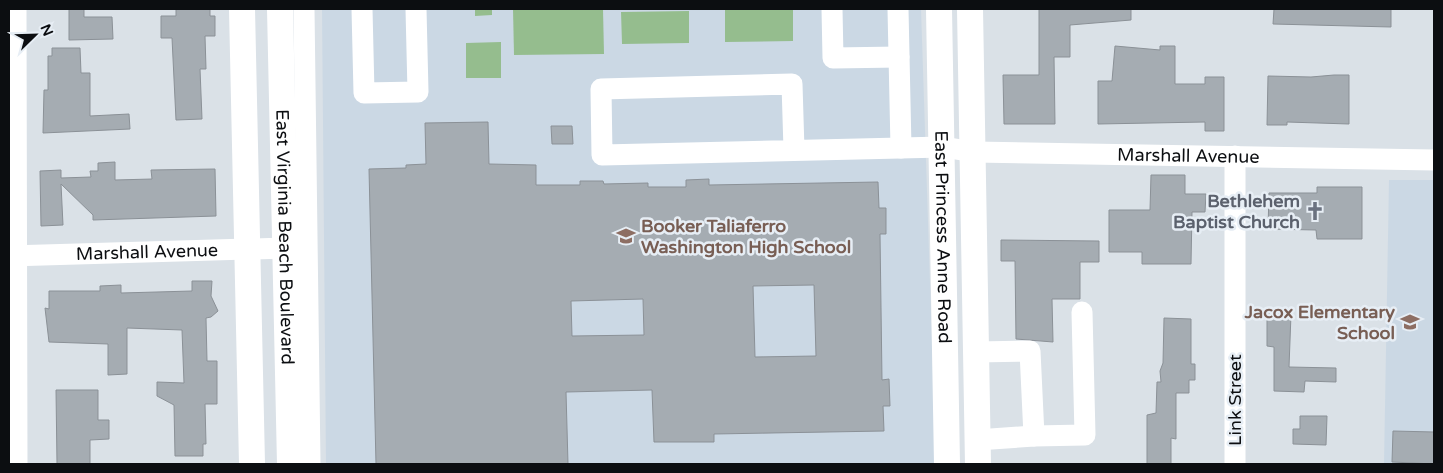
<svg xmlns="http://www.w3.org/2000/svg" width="1443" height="473" font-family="'Varela Round',sans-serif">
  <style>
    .built { fill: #cbd8e4 }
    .green { fill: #95bd8e }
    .building { fill: #a5acb2; stroke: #8b9197; fill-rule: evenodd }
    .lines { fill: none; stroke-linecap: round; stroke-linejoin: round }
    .minor { stroke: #fff; stroke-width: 21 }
    .major { stroke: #fff; stroke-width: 26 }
    .labels { text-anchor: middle; stroke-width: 5; stroke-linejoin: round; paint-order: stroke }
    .street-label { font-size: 18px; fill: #0c0e11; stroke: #e7eef5 }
    .worship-label { font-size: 18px; font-weight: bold; fill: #5b616d; stroke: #e7eef5; text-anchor: end }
    .education-label { font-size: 18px; font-weight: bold; fill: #785e54; stroke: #e7eef5; text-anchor: start }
  </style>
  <rect width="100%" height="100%" fill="#dae1e7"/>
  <g class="built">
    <polygon points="322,9 921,9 936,464 326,464"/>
    <polygon points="1389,180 1434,180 1434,464 1384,464"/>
  </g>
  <g class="green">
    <polygon points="475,9 492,9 492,15 475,16"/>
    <polygon points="513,9 603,9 604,54 514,55"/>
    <polygon points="793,9 793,41 725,42 725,10"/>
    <polygon points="689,11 689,43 622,44 621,12"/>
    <polygon points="501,42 501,78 466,78 466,43"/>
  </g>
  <g class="building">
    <polygon points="69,9 84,9 84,17 112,17 113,39 69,40"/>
    <polygon points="176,9 210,9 210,16 215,16 215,36 205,36 206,69 200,69 202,119 176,120 172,38 161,38 161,16 176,16"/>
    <polygon points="1039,9 1131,9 1131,20 1070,25 1070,57 1054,57 1055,124 1004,124 1003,75 1039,75"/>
    <polygon points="1274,9 1391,9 1391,27 1273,24"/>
    <polygon points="1115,46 1160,50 1160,46 1175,46 1175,84 1205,84 1205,77 1224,77 1224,131 1205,131 1205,122 1098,124 1098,81 1112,81"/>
    <polygon points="52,48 80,48 81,73 90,73 90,116 129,114 130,129 43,133 44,90 48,90 48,56 52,56"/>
    <polygon points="1334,75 1349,75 1349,124 1287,122 1287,125 1267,125 1268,76 1311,77"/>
    <path d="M488,122L489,164L536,165V185H580V181H603L604,184L648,183V187H686V180L709,179V185L878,182L879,208H886V234H880L882,380L889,379L890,406H883L884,431L714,434V442H654L652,390L566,392L568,464H376L369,169L406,168V165L426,164L425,123ZM814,285L816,356L755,357L753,286ZM643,299L644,335L572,336L571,301Z"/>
    <polygon points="551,126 572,126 573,144 552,144"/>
    <polygon points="115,162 115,180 152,179 151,170 215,169 216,216 93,220 93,215 61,184 63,225 41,226 40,171 61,170 61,178 91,177 90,171 98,171 98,163"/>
    <polygon points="1151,175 1185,175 1185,194 1206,194 1205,212 1192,212 1191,264 1142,264 1142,252 1109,252 1109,210 1150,210"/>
    <polygon points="1317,187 1362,187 1362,239 1317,239 1316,230 1268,229 1269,193 1317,193"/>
    <polygon points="1001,240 1099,241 1099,262 1080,262 1080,299 1052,299 1053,342 1016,339 1015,261 1001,261"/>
    <polygon points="192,281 212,281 211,296 218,311 211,317 206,318 207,361 217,361 217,404 205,404 206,444 203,444 203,456 175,456 174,405 157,396 157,382 184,383 182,330 127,328 127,374 108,375 108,344 49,342 45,308 49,309 49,291 100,291 100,286 121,285 121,293 192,291"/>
    <polygon points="1267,313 1291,314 1289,367 1336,368 1336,382 1305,381 1304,392 1274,391 1274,347 1267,346"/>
    <polygon points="1164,318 1191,319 1191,364 1195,364 1195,380 1189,380 1189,393 1176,393 1176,439 1171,438 1171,464 1147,464 1147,415 1156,413 1157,382 1161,382 1160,371 1163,363"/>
    <polygon points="56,390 98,390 98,420 109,420 109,439 90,440 90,464 57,464"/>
    <polygon points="1300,416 1327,416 1326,445 1293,444 1293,429 1300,429"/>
    <polygon points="1393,431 1434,432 1434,464 1392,462"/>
  </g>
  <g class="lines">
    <g class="minor">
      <polyline points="16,9 17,464"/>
      <polyline points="304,9 310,464"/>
      <polyline points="362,9 364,93 418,92 416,9"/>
      <polyline points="832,9 833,58 899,57"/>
      <polyline points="898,9 901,148"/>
      <path id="s1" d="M794,150L792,84L601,89L602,155L943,147L974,152L1434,160"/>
      <polyline points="1235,156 1235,464"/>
      <path id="s2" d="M9,256L285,248"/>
      <polyline points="976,352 1030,351 1034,436 977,440"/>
      <polyline points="1034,436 1085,435 1082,312"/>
    </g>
    <g class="major">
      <polyline points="242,9 252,464"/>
      <path id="s3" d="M280,9L290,464"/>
      <path id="s4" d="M939,9L947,464"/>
      <polyline points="970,9 978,464"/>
    </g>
  </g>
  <defs>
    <g id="church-bare" transform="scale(1.5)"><path d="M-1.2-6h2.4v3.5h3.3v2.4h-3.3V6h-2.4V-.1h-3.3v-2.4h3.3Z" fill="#6b7280" stroke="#e7eef5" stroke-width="2.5" paint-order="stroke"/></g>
    <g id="school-bare" transform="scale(1.5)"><path d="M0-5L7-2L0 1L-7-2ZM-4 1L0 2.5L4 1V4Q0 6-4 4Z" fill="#8d6e63" stroke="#e7eef5" stroke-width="2.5" paint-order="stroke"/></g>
  </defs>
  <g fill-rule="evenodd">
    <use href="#church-bare" x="1315" y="211"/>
    <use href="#school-bare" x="626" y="236"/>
    <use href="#school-bare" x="1410" y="322"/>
  </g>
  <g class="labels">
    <g class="street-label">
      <text dy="6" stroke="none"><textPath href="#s1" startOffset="910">Marshall Avenue</textPath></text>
      <text dy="6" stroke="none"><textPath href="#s4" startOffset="228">East Princess Anne Road</textPath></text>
      <text dy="6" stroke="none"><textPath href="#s3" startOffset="228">East Virginia Beach Boulevard</textPath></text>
      <text dy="6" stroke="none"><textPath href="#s2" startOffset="138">Marshall Avenue</textPath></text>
      <text transform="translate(1235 400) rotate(-90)" y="6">Link Street</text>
    </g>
    <g class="worship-label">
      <text x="1300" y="207">Bethlehem<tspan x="1300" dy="21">Baptist Church</tspan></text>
    </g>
    <g class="education-label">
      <text x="641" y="232">Booker Taliaferro<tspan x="641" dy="21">Washington High School</tspan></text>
      <text x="1395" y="318" text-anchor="end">Jacox Elementary<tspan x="1395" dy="21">School</tspan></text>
    </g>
  </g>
  <rect width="1443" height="473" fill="none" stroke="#0c0e11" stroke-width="20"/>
  <g transform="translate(35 35) rotate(67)" stroke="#e7eef5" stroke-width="4" paint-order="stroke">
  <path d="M0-4L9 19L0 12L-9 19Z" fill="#0c0e11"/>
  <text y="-8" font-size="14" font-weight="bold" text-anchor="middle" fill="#0c0e11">N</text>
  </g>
</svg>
